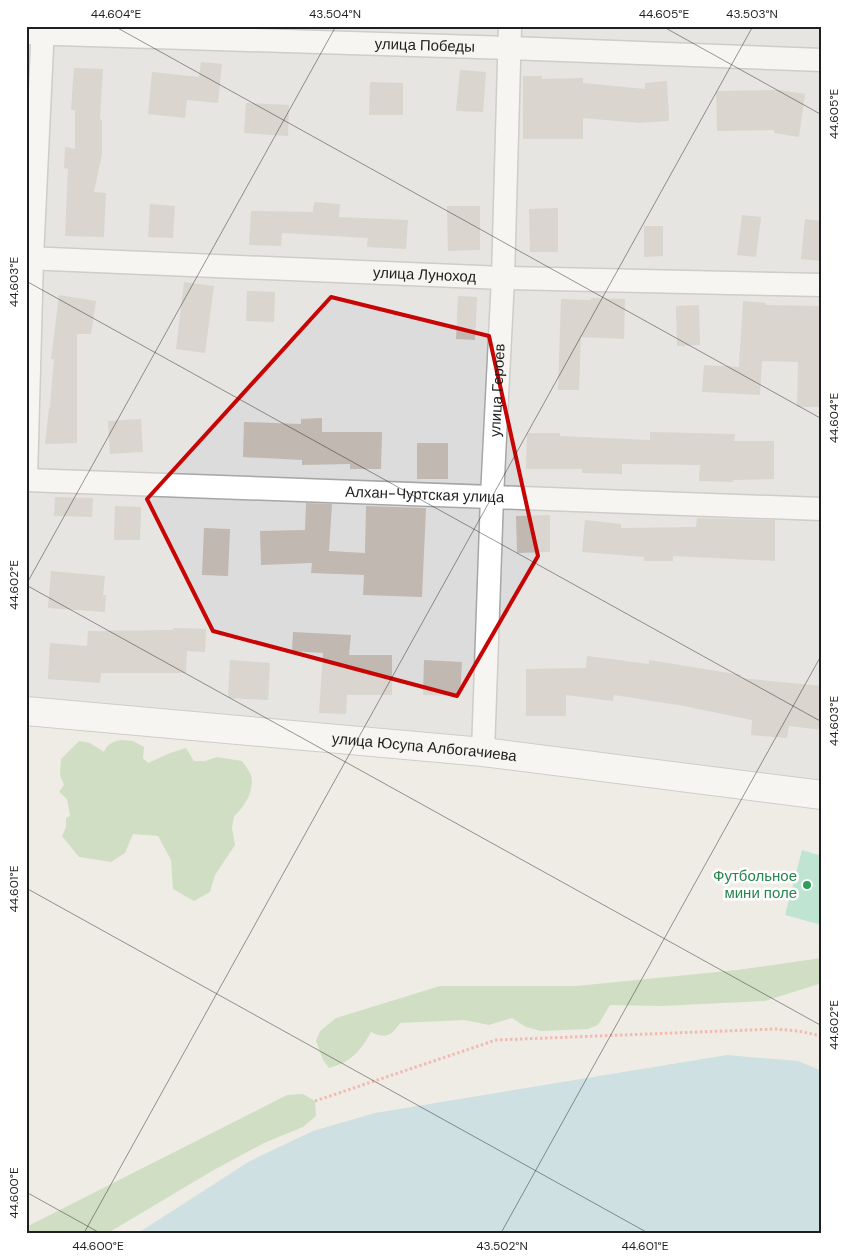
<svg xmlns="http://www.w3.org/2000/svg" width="848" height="1259" font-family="'DM Sans',sans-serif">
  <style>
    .residential { fill: #dddcdc }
    .forest { fill: #aace9b }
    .pitch { fill: #85dcba }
    .water { fill: #a6d0dc }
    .building { fill: #c0b8b1 }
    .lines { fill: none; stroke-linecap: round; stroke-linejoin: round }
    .minor-casing { stroke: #a6a6a6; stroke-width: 25 }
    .tertiary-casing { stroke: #a6a6a6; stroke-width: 30 }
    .path { stroke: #f67d6f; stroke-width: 3; stroke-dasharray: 2.5 2.5; stroke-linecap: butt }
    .minor { stroke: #fff; stroke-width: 22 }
    .tertiary { stroke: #fff; stroke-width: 28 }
    .marked { fill: none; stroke: #c80505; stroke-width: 4; stroke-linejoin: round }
    .ticks { fill: none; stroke: #1f1f1f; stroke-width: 1; stroke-opacity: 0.45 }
    .leisure-dot { fill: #2e9e5b; stroke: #fff; stroke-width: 2 }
    .labels { text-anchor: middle; stroke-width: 5; stroke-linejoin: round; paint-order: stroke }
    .street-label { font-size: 15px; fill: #1f1f1f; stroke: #fff }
    .leisure-label { font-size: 15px; fill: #27864d; stroke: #fff; text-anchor: end }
    .neatline { fill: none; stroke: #1f1f1f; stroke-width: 2 }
    .ticks-label { font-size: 12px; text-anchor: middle; fill: #1f1f1f }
  </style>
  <rect width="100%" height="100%" fill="#efece5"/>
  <polygon class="residential" points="26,26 822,26 822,782 48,700 26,727"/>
  <g class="forest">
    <path d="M121,740L133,741L144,747L143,758L148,763L170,753L186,748L194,761H205L217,757L242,761C245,765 249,771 251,775C255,789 245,807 234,816L232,828L235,845L215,875L210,892L194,901L173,889L171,860L158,836L133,834L125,853L111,862L79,857L62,836L66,827V818L70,816L67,799L59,792L64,785L60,775L61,759L79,741L90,743L104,752C107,744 112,742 121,740Z"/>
    <path d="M822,958V983L765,1001L662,1006L610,1005L598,1025L588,1029L541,1031L526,1027L512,1018L489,1025L464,1020L400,1023C392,1036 385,1039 371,1032C360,1052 351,1062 329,1068L323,1060L316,1041L320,1031L336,1018L440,986H576L737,970Z"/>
    <polygon points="303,1094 315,1101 316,1116 303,1127 264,1143 212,1171 108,1233 26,1233 26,1227 287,1095"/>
  </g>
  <polygon class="pitch" points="802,850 822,856 822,925 785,915"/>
  <polygon class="water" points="727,1055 798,1061 822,1071 822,1233 138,1233 250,1161 313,1131 375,1113"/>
  <g class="building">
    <polygon points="201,62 222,64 218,103 187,100 185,118 148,114 152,72 199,77"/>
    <polygon points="74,68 103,69 100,119 102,120 102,154 94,192 106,193 104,237 65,236 68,169 64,168 65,147 75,149 75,110 71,110"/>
    <polygon points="460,70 486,72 483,112 456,111"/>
    <polygon points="523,76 542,76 542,79 583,78 583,83 645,89 645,83 667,81 669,121 639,123 583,118 583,139 523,139"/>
    <polygon points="370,82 403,83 403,115 369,115"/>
    <polygon points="780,90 805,94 799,137 774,133 774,130 717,131 716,91"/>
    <polygon points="246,103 289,105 288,136 244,133"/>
    <polygon points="314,202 340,204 339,217 408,220 406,249 367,247 368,238 282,233 281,246 249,245 251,211 313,212"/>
    <polygon points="150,204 175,206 173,238 148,237"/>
    <polygon points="447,206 480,206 480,250 448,251"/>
    <polygon points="558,208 558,252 530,252 529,209"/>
    <polygon points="742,215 761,217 756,257 737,255"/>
    <polygon points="805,219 822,221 820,261 801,259"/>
    <polygon points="644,226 663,226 663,256 644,257"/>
    <polygon points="184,282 214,286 205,353 176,349"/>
    <polygon points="247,291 275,292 274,322 246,321"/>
    <polygon points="59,295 96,301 91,334 77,334 77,443 45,444 49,408 50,408 54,359 51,359"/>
    <polygon points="458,296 477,297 475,340 456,339"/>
    <polygon points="591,298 625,299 624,339 581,337 579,390 558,390 561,299 591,300"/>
    <polygon points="743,301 766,303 766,305 822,306 822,407 797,407 798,362 762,361 760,395 702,392 704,365 739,367"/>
    <polygon points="699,305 700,345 677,346 676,306"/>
    <polygon points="322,418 322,432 382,432 381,469 350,469 350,464 302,465 302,460 243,457 244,422 301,424 301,419"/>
    <polygon points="141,419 143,452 110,454 108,421"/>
    <polygon points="650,432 735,434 734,441 774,441 774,479 733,480 733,482 699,481 700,465 622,464 622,474 582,473 582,469 526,469 527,433 560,433 560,436 650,440"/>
    <rect x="417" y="443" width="31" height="36"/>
    <polygon points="55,497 93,498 92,517 54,516"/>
    <polygon points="306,503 332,504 329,551 365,553 366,506 426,508 422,597 363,595 364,575 311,573 312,563 261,565 260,531 305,530"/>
    <polygon points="115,506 141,507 140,540 114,540"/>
    <polygon points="550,515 550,552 517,553 516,516"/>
    <polygon points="697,518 775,520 775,561 673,556 673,561 644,561 644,557 582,552 585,520 621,524 621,528 696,527"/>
    <polygon points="204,528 230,529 228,576 202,575"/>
    <polygon points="51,571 105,576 103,595 106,595 105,612 48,608"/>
    <polygon points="173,628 206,629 205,652 187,651 186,673 101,673 100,683 48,679 50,643 87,646 88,631 173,630"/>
    <polygon points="293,632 351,635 349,655 392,655 392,695 347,695 346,714 319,713 323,653 292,651"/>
    <polygon points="587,656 649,664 649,660 741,675 740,678 822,686 822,730 789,726 787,738 751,735 752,720 684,706 614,695 613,701 566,695 566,716 526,716 526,669 586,668"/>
    <polygon points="230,660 270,663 268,700 228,698"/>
    <polygon points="424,660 462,662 460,696 423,695"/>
  </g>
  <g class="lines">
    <g class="minor-casing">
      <g id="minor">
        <path id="s1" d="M26,33L510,48L822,60"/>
        <path id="s2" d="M26,258L503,278L822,285"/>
        <polyline points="26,478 32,258 43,26"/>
        <path id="s3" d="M26,480L822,509"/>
        <path id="s4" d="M483,752L492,497L503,278L510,26"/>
      </g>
    </g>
    <g class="tertiary-casing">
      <g id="tertiary">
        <path id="s5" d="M26,711L483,752L822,795"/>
      </g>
    </g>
    <polyline class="path" points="315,1101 496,1040 775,1029 798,1031 822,1036"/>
    <use href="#minor" class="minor"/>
    <use href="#tertiary" class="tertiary"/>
  </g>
  <path d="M0 0H848V1259H0ZM331,297L489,336L538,556L457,696L213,631L147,499Z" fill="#efece5" fill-opacity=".55" fill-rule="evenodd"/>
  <path class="marked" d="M331,297L489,336L538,556L457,696L213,631L147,499Z"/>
  <path class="ticks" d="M114,26L822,419M662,26L822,115M26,281L822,722M26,585L822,1026M26,585L336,26M26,888L648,1233M26,1192L100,1233M84,1233L753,26M501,1233L822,654"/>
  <circle class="leisure-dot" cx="807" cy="885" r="5"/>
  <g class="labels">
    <g class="street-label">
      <text dy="5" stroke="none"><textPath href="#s1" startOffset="399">улица Победы</textPath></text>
      <text dy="5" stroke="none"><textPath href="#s2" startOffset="399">улица Луноход</textPath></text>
      <text dy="5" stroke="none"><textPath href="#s4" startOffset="362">улица Героев</textPath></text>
      <text dy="5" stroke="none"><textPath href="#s3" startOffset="399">Алхан-Чуртская улица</textPath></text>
      <text dy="5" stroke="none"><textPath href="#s5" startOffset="400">улица Юсупа Албогачиева</textPath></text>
    </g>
    <g class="leisure-label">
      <text x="797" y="881">Футбольное<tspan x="797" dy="17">мини поле</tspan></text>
    </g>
  </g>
  <rect width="848" height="1259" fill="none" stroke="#ffffff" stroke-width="55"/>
  <rect x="28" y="28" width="792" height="1204" class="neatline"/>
  <g class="ticks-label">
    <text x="116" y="18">44.604°E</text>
    <text x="335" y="18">43.504°N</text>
    <text x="664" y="18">44.605°E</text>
    <text x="752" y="18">43.503°N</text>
    <text transform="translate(834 114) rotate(-90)" y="4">44.605°E</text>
    <text transform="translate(14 282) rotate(-90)" y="4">44.603°E</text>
    <text transform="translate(834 418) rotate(-90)" y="4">44.604°E</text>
    <text transform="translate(14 585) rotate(-90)" y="4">44.602°E</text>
    <text transform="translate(834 721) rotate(-90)" y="4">44.603°E</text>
    <text transform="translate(14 889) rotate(-90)" y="4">44.601°E</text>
    <text transform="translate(834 1025) rotate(-90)" y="4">44.602°E</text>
    <text transform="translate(14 1193) rotate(-90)" y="4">44.600°E</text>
    <text x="98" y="1250">44.600°E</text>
    <text x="502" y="1250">43.502°N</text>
    <text x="645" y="1250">44.601°E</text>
  </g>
</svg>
